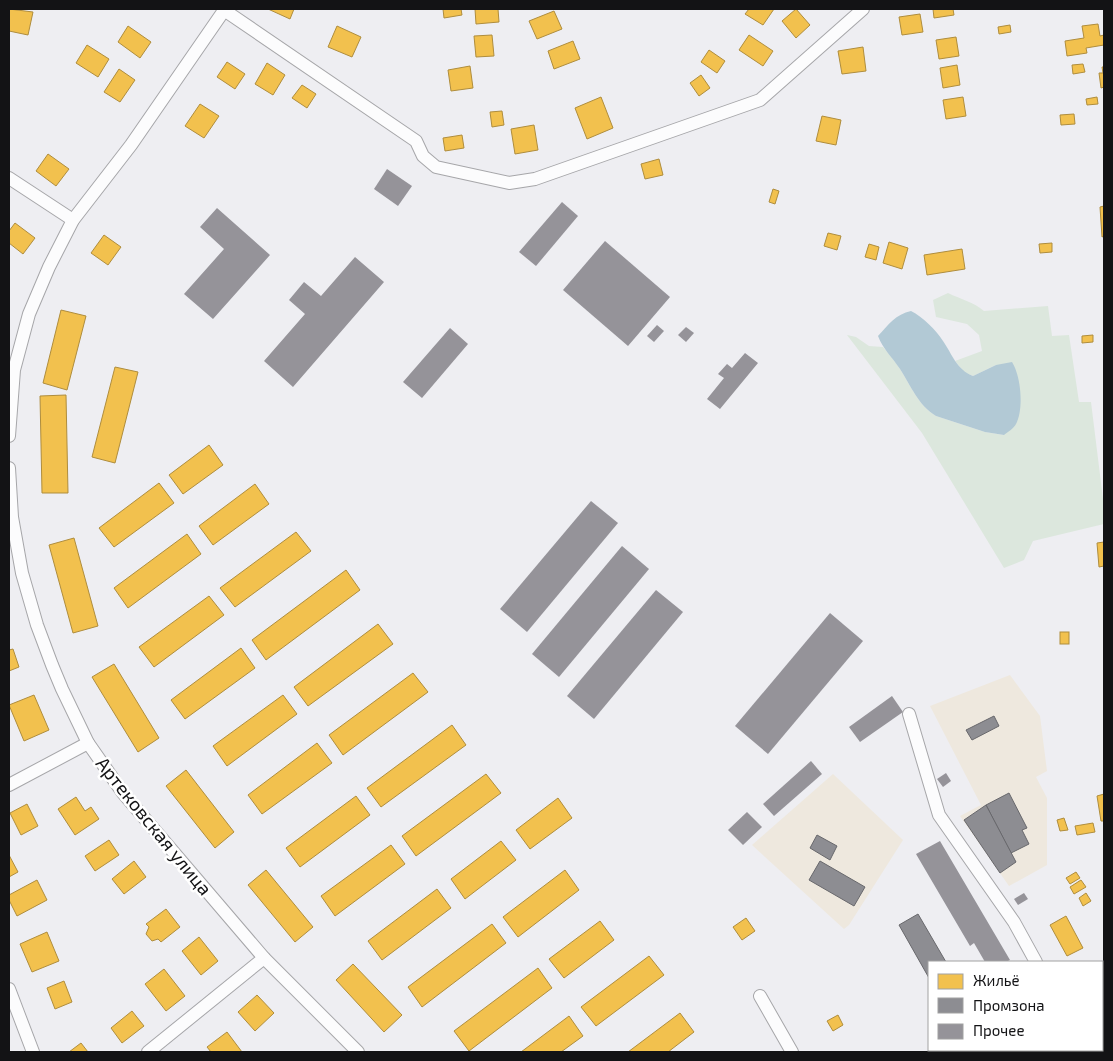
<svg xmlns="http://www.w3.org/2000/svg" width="1113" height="1061" font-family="'Exo 2',sans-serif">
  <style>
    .industrial { fill: #eee8de }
    .green { fill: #dce7dd }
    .water { fill: #b2c9d5 }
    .homes { fill: #f2c14e; stroke: #af8d3d }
    .industry { fill: #8d8d92; stroke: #68686c }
    .building { fill: #959399 }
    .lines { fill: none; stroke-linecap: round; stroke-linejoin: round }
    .minor-casing { stroke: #a6a6a9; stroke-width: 14 }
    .minor { stroke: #fcfcfd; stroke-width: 12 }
    .labels { text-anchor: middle; stroke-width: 5; stroke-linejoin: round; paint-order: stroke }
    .street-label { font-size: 19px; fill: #131315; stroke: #fff }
  </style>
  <rect width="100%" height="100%" fill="#eeeef2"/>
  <g class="industrial">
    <polygon points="1010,675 1040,716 1047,771 1036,777 1047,798 1047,865 1009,886 960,816 981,805 930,706"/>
    <polygon points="833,774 903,840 849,925 844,929 752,845"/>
  </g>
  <path class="green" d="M948,293C960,299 974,302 984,311L1048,306L1052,336L1069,335L1079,402H1091L1104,507V524L1033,541L1024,560L1004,568L922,433L847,335L856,337L869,346L883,347C889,354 895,361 900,369C911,386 918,405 936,416L985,432L1004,435L996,365L973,376L965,373L955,361L982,351L979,335L967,324L936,317L933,300Z"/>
  <path class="water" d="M911,311C923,317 936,330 943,341C952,354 957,370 973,376L996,365L1012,362C1021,376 1024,409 1016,424C1014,428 1008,432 1004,435L985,432L936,416C918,405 911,386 900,369C892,357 883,349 878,336C888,325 896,314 911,311Z"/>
  <g class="homes">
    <polygon points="9,9 33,12 28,35 9,31"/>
    <polygon points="268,9 294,9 290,19"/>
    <polygon points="443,9 461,9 462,15 444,18"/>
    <polygon points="475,9 498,9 499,22 476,24"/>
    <polygon points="749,9 774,9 763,25 745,14"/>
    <polygon points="796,9 810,25 796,38 782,21"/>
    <polygon points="933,9 953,9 954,15 934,18"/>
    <polygon points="554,11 562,29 537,39 529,21"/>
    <polygon points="920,14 923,32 902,35 899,17"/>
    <polygon points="1098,24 1100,36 1104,35 1104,45 1086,48 1087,53 1067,56 1065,41 1084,38 1082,26"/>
    <polygon points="1010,25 1011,32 999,34 998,27"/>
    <polygon points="128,26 151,42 140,58 118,42"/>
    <polygon points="337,26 361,37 352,57 328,47"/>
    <polygon points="492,35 494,56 476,57 474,36"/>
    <polygon points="749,35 773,51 763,66 739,50"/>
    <polygon points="956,37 959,56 939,59 936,40"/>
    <polygon points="573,41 580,59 554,69 548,51"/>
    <polygon points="87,45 109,59 98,77 76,63"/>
    <polygon points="863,47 866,71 842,74 838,51"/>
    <polygon points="709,50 725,61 717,73 701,62"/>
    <polygon points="227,62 245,74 235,89 217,77"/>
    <polygon points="267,63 285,75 273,95 255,84"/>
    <polygon points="1083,64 1085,72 1073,74 1072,65"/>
    <polygon points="957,65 960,85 943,88 940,68"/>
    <polygon points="470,66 473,88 451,91 448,70"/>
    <polygon points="1102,67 1104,67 1104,87 1101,88 1099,73 1103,73"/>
    <polygon points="119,69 135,80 120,102 104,92"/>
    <polygon points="701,75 710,88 699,96 690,83"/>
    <polygon points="302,85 316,94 307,108 292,98"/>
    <polygon points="601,97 613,128 587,139 575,108"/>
    <polygon points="963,97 966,116 946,119 943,100"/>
    <polygon points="1097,97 1098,104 1087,105 1086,99"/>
    <polygon points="200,104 219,116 204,138 185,126"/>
    <polygon points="502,111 504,125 492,127 490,112"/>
    <polygon points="1074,114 1075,124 1061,125 1060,115"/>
    <polygon points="822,116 841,120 836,145 816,141"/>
    <polygon points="534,125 538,150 515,154 511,129"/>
    <polygon points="462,135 464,148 445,151 443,138"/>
    <polygon points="48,154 69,169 56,186 36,171"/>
    <polygon points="659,159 663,175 645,179 641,164"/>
    <polygon points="773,189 779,191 775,204 769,202"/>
    <polygon points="1104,206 1104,236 1102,237 1100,207"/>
    <polygon points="15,223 35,238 23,254 9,243 9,231"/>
    <polygon points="828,233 841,236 837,250 824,246"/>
    <polygon points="104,235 121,247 108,265 91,253"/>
    <polygon points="889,242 908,248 902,269 883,263"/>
    <polygon points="1052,243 1052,252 1040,253 1039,244"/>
    <polygon points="869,244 879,247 876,260 865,257"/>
    <polygon points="962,249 965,269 927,275 924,255"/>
    <polygon points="61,310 86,316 67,390 43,383"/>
    <polygon points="1093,335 1093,342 1082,343 1082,336"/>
    <polygon points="115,367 138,372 115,463 92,457"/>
    <polygon points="66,395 68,493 42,493 40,396"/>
    <polygon points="209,445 223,465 183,494 169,475"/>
    <polygon points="159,483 174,503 114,547 99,528"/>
    <polygon points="255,484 269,504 213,545 199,526"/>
    <polygon points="296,532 311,551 235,607 220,588"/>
    <polygon points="187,534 201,554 128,608 114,588"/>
    <polygon points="74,538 98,626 73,633 49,545"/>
    <polygon points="1104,542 1104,566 1099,567 1097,543"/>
    <polygon points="346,570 360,590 266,660 252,640"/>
    <polygon points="209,596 224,615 154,667 139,647"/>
    <polygon points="378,624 393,644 308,706 294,687"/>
    <rect x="1060" y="632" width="9" height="12"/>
    <polygon points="241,648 255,668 185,719 171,700"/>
    <polygon points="13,649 19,667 9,671 9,650"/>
    <polygon points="114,664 159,738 138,752 92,677"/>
    <polygon points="413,673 428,692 343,755 329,735"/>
    <polygon points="34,695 49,730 24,741 9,705"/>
    <polygon points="283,695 297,714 227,766 213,746"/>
    <polygon points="452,725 466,745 381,807 367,788"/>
    <polygon points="317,743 332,763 262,814 248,795"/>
    <polygon points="186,770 234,832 215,848 166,786"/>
    <polygon points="486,774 501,793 416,856 402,836"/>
    <polygon points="1104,794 1104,821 1101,821 1097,796"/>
    <polygon points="356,796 370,815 300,867 286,848"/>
    <polygon points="76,797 85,811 91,807 99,819 75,835 58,809"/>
    <polygon points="558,798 572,818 530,849 516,830"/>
    <polygon points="27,804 38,826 21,835 10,813"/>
    <polygon points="1064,818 1068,830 1060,831 1057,820"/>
    <polygon points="1093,823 1095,832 1077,835 1075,826"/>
    <polygon points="109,840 119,855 95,871 85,856"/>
    <polygon points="501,841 516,860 465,899 451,879"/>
    <polygon points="391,845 405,864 335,916 321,896"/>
    <polygon points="9,855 18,872 9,877"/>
    <polygon points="134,861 146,877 124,894 112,879"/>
    <polygon points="266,870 313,927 295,942 248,885"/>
    <polygon points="565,870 579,890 518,937 503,917"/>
    <polygon points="1076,872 1080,878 1070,884 1066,878"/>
    <polygon points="37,880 47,900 17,916 9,900 9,895"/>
    <polygon points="1081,880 1086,887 1074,894 1070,887"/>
    <polygon points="437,889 451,908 382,960 368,941"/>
    <polygon points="1086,893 1091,901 1083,906 1079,898"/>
    <polygon points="166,909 180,927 161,942 158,939 152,941 146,934 149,927 146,924"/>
    <polygon points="1066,916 1083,948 1067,956 1050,925"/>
    <polygon points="746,918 755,931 742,940 733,927"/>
    <polygon points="600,921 614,940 564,978 549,959"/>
    <polygon points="492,924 506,943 422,1007 408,987"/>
    <polygon points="47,932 59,961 32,972 20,944"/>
    <polygon points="199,937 218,961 201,975 182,951"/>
    <polygon points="649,956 664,975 596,1026 581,1007"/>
    <polygon points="353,964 402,1015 384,1032 336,980"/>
    <polygon points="538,968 552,988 469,1051 454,1031"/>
    <polygon points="164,969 185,996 166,1011 145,984"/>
    <polygon points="64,981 72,1002 55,1009 47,988"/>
    <polygon points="257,995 274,1013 255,1031 238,1012"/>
    <polygon points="132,1011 144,1026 122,1043 111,1028"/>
    <polygon points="680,1013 694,1032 668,1052 628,1052"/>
    <polygon points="838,1015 843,1025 833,1031 827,1021"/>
    <polygon points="569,1016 583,1036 561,1052 521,1052"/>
    <polygon points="227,1032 242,1052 211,1052 207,1047"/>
    <polygon points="81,1043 88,1052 69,1052"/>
  </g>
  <g class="industry">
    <polygon points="994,716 999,726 972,740 966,730"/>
    <polygon points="1009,793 1027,828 1022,830 1029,844 1011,853 986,805"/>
    <polygon points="986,805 1016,862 1000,873 964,820"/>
    <polygon points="817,835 837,846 830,860 810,848"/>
    <polygon points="820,861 865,887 854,906 809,880"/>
    <polygon points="918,914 946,962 929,962 929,978 899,925"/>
  </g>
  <g class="building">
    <polygon points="387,169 412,186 398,206 374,189"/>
    <polygon points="562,202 578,216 536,266 519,252"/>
    <polygon points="217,208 270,255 213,319 184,294 224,249 200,227"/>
    <polygon points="605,241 670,297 628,346 563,290"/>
    <polygon points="355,257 384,282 293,387 264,361 305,314 289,300 304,282 321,296"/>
    <polygon points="657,325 664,331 654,342 647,336"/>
    <polygon points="686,327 694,333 686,342 678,335"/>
    <polygon points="450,328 468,344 422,398 403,382"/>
    <polygon points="745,353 758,363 720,409 707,399 724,378 718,374 727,364 732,368"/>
    <polygon points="591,501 618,523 527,632 500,609"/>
    <polygon points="622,546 649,569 559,677 532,654"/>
    <polygon points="656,590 683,612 594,719 567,696"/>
    <polygon points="830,613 863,641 768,754 735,726"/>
    <polygon points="892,696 903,712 860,742 849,727"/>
    <polygon points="811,761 822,774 774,816 763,804"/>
    <polygon points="946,773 951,781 943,787 937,779"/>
    <polygon points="747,812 762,827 743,845 728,830"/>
    <polygon points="940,841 1010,960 1006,962 985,962 974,943 970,946 916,854"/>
    <polygon points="1024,893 1028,899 1018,905 1014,899"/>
  </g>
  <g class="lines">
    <g class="minor-casing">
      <g id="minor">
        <polyline points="224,10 416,141 423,156 436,167 509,183 535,179 760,100 863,9"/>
        <polyline points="9,178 73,220"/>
        <polyline points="9,436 14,370 29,314 49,267 73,220 131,145 225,9"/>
        <polyline points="9,468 12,517 22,573 37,625 52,665 62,689 88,743 123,793 264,958 358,1052"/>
        <polyline points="909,714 939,815 1014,922 1036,962"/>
        <polyline points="9,785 88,743"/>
        <polyline points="9,989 33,1052"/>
        <polyline points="760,996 792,1052"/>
        <polyline points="1084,1050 1085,1052"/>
        <polyline points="148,1052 264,958"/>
      </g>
    </g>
    <use href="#minor" class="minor"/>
  </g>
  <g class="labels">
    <g class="street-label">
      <text transform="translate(154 826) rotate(51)" y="7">Артековская улица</text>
    </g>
  </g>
  <rect width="1113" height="1061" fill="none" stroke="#131315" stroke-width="20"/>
  <rect x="928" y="961" width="175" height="90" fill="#ffffff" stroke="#a1a1a1"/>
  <rect x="938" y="974" width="25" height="15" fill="#f2c14e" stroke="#a1a1a1"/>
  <text x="973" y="986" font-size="15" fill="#131315">Жильё</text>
  <rect x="938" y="998" width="25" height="15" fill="#8d8d92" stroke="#a1a1a1"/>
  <text x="973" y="1011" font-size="15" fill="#131315">Промзона</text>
  <rect x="938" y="1024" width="25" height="15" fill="#959399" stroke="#a1a1a1"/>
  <text x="973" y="1036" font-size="15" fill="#131315">Прочее</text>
</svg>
